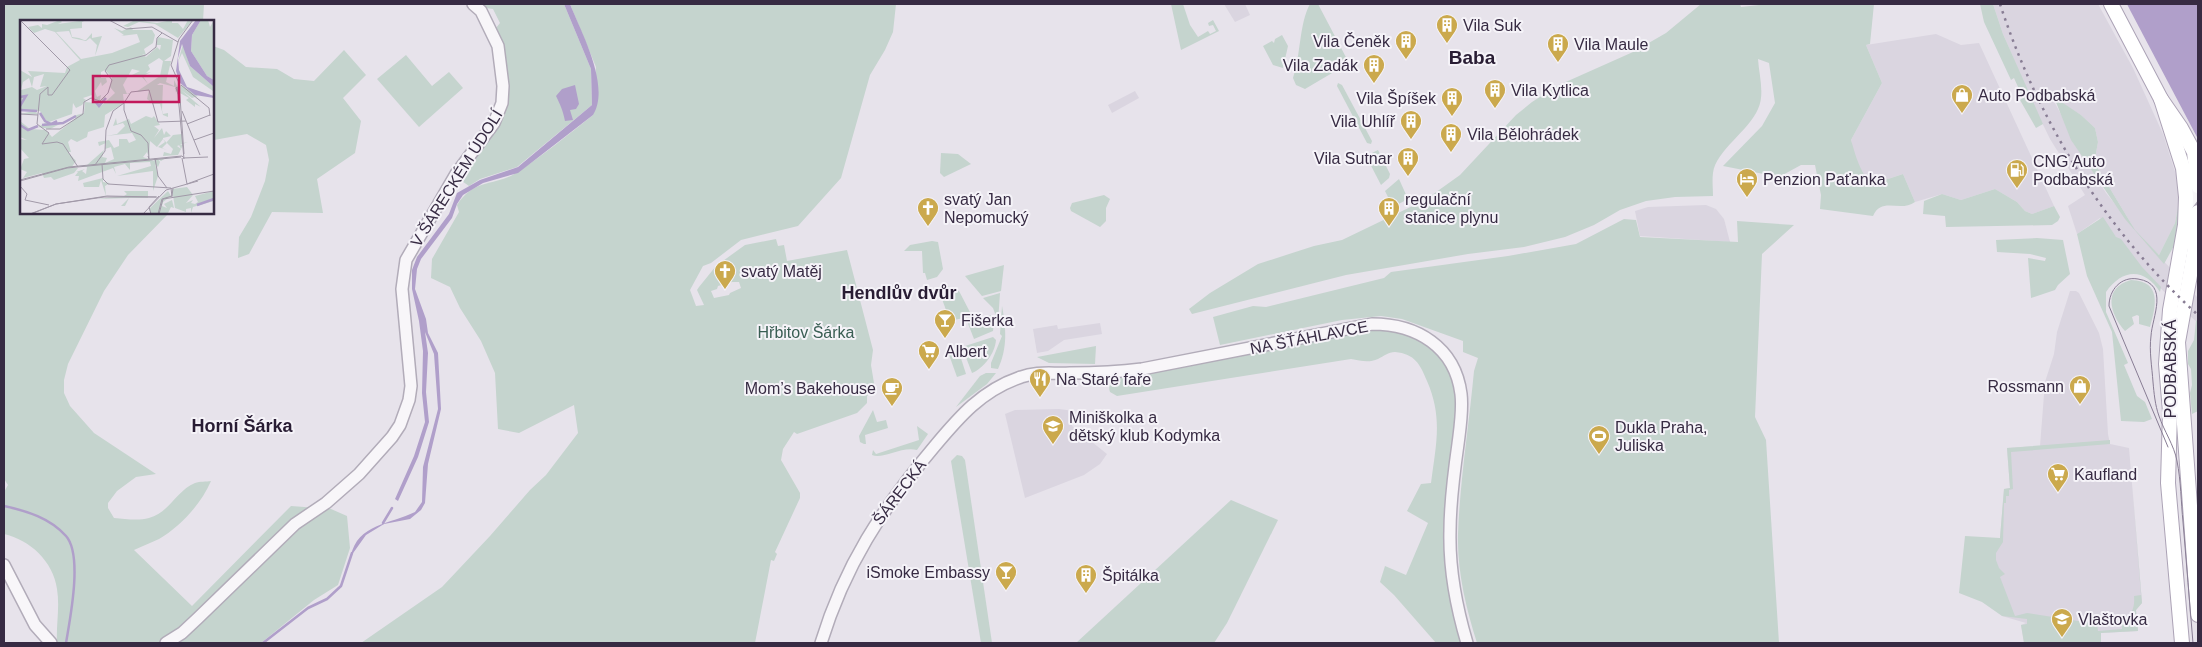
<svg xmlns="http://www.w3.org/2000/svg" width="2202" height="647" font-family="Helvetica,sans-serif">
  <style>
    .built { fill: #dad5e0; fill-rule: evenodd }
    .green { fill: #c5d4ce; fill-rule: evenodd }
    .water { fill: #b09fca }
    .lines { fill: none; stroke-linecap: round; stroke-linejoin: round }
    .stream { stroke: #b09fca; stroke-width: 2.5 }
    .minor-casing { stroke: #b2acb9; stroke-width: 14 }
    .major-casing { stroke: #aca3b6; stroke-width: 16 }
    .minor { stroke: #f8f6f9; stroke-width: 11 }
    .major { stroke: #fff; stroke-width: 14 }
    .tram { stroke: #887d94; stroke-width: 1 }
    .rail { stroke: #887d94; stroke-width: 2.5; stroke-dasharray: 2.5 5; stroke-linecap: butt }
    .labels { text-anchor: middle; stroke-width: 4; stroke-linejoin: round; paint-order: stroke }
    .poi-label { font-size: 16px; fill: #372b43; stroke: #f5f3f8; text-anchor: start }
    .street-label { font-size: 16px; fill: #372b43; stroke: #f5f3f8 }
    .park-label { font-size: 16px; fill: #395e53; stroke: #f5f3f8 }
    .neighbourhood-label { font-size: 18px; font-weight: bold; fill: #291d34; stroke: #f5f3f8 }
    .quarter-label { font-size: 19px; font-weight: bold; fill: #291d34; stroke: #f5f3f8 }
    .inset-river { fill: none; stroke: #b09fca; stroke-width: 2.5 }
    .inset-road { fill: none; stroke: #a199a8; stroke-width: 1 }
    .view { fill: #c2185b; fill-opacity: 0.15; stroke: #c2185b; stroke-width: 2.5 }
    .inset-edge { fill: none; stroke: #372b43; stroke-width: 2.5 }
  </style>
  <rect width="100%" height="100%" fill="#e7e3eb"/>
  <g class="built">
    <polygon points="1224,4 1245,4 1250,15 1235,22"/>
    <path d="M1993,4H2098L2133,68L2163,134L2176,175L2179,202L2175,223L2159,255L2146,242L2198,298V323L2173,301L2144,271L2100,218L2077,234L2068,206L2085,195L2050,139L2035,108L2003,34ZM2051,96L2081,115L2095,128L2098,142L2096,153L2097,167L2132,225L2106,193L2087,162Z"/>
    <polygon points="1936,34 1961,45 1979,43 2054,206 2032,214 2025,211 2017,202 1995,189 1961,200 1942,194 1915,202 1903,174 1888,179 1865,176 1855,160 1851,140 1882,83 1866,45"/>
    <polygon points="1135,91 1139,98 1112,113 1108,105"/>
    <polygon points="1706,205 1716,209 1724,219 1730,242 1640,236 1635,211 1648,207"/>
    <polygon points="2070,291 2076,291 2079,293 2099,333 2103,349 2108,434 2110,444 2129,448 2142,603 2136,610 2138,631 2101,633 2101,643 2024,643 2021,625 2026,623 2002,616 1993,549 2000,538 2004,489 2010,488 2007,448 2040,446 2045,382 2054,354 2057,332"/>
    <polygon points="1100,323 1102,334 1064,340 1048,351 1037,353 1033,329 1057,325 1058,329"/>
    <polygon points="1059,409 1074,411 1072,426 1107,454 1100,464 1084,475 1025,498 1005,414 1015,410"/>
  </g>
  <g class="green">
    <path d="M4,4H204L203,21H21V212L169,213L128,255L104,291L68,364L64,380V393L70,406L94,433L156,474L136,477L117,491L108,503V508L114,518C126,519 138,521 149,518C169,513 177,490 195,483C200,481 206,482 211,481C201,504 181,526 159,539C151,543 142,546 134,550L192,606L291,506L331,509L347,516L350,548L338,585L314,600L261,643H57C56,625 60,607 57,589C53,561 30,540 4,534V492L8,485L4,479Z"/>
    <polygon points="481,4 564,4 591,69 592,105 517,167 480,179 469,186 459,179 500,121 507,102 503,45 496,28 500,23 493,9 486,8"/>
    <path d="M570,4H896L893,32L885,50L870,75L841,178L798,226L741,240L711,263L703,266L690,290L696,306L704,305L697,290L699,287L716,266L745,245L776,239L778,246L784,245L787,261L847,250L873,350L871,365L875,389L867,396V403L857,413L797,434L794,432L783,449L781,460L800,493V498L775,552L777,554L774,561L771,560L755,643H361L442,587L490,536L530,490L546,475L578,433L574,405L519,433L498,429L495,373L481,341L460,308L450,287L431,278L432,259L459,212L457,205C475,177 497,187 519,171C545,154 569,134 593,115L596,67ZM732,282H739L741,288L730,293L729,295L714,298L711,291L717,289L718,286Z"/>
    <polygon points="1171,4 1183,4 1190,25 1198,37 1208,31 1210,34 1216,31 1213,25 1209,26 1208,23 1213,20 1219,31 1181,50"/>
    <path d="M1310,4H1318L1349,63L1305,89L1296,85L1293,78C1301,55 1299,24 1310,4Z"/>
    <path d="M1701,4H1740L1741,7L1768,4H1874L1870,44L1866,45L1882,83L1851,140C1855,153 1857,163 1865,176L1888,179L1903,174L1915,202C1900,213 1882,196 1873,216L1820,209L1821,195L1815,165H1801L1779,177L1723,166L1762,126L1775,103L1769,63L1758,59C1759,75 1765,94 1758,109C1749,131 1716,150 1713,173C1712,180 1713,189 1713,196L1675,197L1646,201L1620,210L1594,225L1565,237L1524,247L1468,254L1346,275L1192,314L1189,309L1210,293L1258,264L1314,246L1342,240L1425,200L1460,175L1516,115L1532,102L1559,85L1633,52L1666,33Z"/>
    <polygon points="1980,4 1993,4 2003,34 2043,124 2036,128 2020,100 2023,98 2014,78 2011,80 1984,22"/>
    <polygon points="1282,35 1288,46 1283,68 1273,65 1263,46 1272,41 1274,43 1275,39"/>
    <polygon points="213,46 224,50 246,67 277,69 294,79 314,81 344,50 366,75 343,98 361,121 355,153 317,179 323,213 272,212 249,254 238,258 239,237 251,217 265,181 269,160 266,145 247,134 214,140 213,143"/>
    <polygon points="406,55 432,86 449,72 463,88 419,127 377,79"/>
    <polygon points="1338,83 1342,85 1372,141 1371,144 1367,143 1337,86"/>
    <polygon points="2054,97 2081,115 2095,128 2098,142 2096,153 2097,167 2135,230 2159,255 2175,223 2179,202 2176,242 2164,264 2125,219 2071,140"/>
    <polygon points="1378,150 1390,174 1389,178 1381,185 1366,156"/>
    <polygon points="941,153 958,154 971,164 944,177 940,173"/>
    <polygon points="1399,179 1408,199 1393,207 1385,191"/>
    <polygon points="1995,189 2017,202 2025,211 2032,214 2054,206 2060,217 2058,221 2052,225 1946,227 1945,216 1923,214 1924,201 1942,194 1961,200"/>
    <polygon points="1104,195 1110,199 1106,208 1106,221 1100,227 1071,211 1070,208 1072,203"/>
    <path d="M2103,217L2116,237L2121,239L2142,267L2161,287L2160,292C2144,267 2122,269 2106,292V312L2128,363L2124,365L2137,396L2145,402L2152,419L2144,422L2121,421L2112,332L2087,276L2077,234Z"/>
    <path d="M1624,219L1636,220L1640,237L1738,242L1737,221L1794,225L1762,254L1755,417L1766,440L1779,643H1477C1466,608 1457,571 1458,534C1460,480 1469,425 1474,371L1478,358L1463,352V341L1402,319L1381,316L1342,320L1220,345L1213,317L1253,306L1266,307L1384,278L1391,272L1508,256L1576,244Z"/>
    <polygon points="2037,238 2063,240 2070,274 2058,285 2055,290 2031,298 2028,258 2045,261 2046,258 2030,254 1997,252 1996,240"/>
    <polygon points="932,241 938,242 943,269 937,277 927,280 925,273 923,273 922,251 904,251 910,245"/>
    <polygon points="1004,265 1001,291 982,296 965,276"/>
    <path d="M2131,280C2162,281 2156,306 2150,327L2139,324V316L2137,315L2132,317L2134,324L2125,331C2110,314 2102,288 2131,280Z"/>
    <polygon points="945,285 959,291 972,316 950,321 938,288"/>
    <polygon points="1000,293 998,322 993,308 983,298"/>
    <path d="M1002,306C1006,328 1008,347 998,369L991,368V363L1002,336L1000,334Z"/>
    <polygon points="991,315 994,322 993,331 974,339 967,321"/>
    <polygon points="2196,320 2198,322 2198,411 2192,414 2190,393 2192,385 2191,369 2188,364 2188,351 2194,340"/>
    <path d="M1373,330C1414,330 1451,352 1455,395C1457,411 1454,429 1452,444C1449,472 1445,500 1444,528C1443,567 1451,605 1462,643H1436L1394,595L1380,582L1385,566L1406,575L1428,523L1407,511L1421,484L1431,483C1436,444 1443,418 1427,381C1420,364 1415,354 1395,352C1388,352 1384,356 1378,359C1369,363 1361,361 1351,359L1117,396L1110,392C1108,386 1110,384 1114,379Z"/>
    <path d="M993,337L996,340C995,353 984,368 972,373L962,347Z"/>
    <polygon points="1096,346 1095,364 1049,363 1037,357"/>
    <polygon points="958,349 966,374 957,377 948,352"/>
    <polygon points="986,373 996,373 987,384 956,407 980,376"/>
    <polygon points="873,410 877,422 886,420 888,428 865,435 866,444 864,444 860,442 859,436"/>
    <path d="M917,426L928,434L917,450C901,446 882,460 872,455L873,450L876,454L919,440Z"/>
    <path d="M2110,440V444L2011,452L2013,489L2009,490V496H2006V503H2004L2003,542L1996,553V560L1999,568L2005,574L2000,577L2015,616L2027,613L2097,624L2098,631L2122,629V622C2132,615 2135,608 2134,596L2141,595L2132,482L2142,603L2136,610L2138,631L2101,633V643H2024L2021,625L2027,624V619L2002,616L1982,602L1959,593L1965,536L2000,538L2004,489L2010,488L2007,448Z"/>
    <polygon points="957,455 962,456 965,460 992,643 981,643 951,461"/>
    <polygon points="1231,500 1278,520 1227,623 1214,643 1076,643"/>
  </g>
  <g class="water">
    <path d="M564,4H570C581,32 611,86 593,115L518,173L483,183L463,195L457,204L452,218L421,259L417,269L415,289L426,319L428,333L438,353L441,409L428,464L425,503L421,510L410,519L384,524L366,535L351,556C357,524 391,524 415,512L422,502L423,467L438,409L434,354L425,332L428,353L426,392L429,422L418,457L398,501L395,499L414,456L425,422L422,393L423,351L419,321L412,289V270L417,257L449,214L457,193L480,180L518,167L592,105L591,69Z"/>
    <polygon points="2127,4 2198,4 2198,139 2130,10"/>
    <path d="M575,85L579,104L576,109L570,110L573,120L565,121C563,111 560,104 556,96L562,89Z"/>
  </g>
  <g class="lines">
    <g class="stream">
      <path d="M4,506C27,511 50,518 66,536C83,555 70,619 66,643"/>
      <polyline points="383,523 392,508"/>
      <polyline points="263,643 308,608 327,599 341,586 352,553"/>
    </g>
    <g class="minor-casing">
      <g id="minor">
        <polyline points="2186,207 2198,191"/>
        <polyline points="4,565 35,625 51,643"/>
        <polyline points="166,643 182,633 198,618 295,524 326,503 359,474 392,437 400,425 409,400 411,386 402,289 406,260 456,174 494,123 502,103 503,86 498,46 481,11 473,4"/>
        <path d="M821,643C845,565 881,510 934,447C959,417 982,390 1021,377C1036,371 1053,374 1070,373C1094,373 1118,372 1142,369L1372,324C1417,324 1455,347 1461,394C1463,410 1460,428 1458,444C1454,472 1450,502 1450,531C1449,570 1456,606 1467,643"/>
      </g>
    </g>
    <g class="major-casing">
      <g id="major">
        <polyline points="2111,4 2161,99 2181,128 2194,152 2198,186"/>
        <polyline points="2161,99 2183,168 2186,197 2185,225 2170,310 2166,364 2170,412 2168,483 2182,643"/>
        <polyline points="2198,212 2194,253 2178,342 2198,615"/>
      </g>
    </g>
    <use href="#minor" class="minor"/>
    <use href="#major" class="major"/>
    <path class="tram" d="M2168,447L2109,306C2109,290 2121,276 2138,279C2170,284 2152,317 2151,336C2149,351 2152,367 2153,382C2154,393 2155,405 2159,416C2164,431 2174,445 2177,461C2181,481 2181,502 2183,522C2186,562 2190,603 2193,643"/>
    <path class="rail" d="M2000,4C2039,123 2106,231 2198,315"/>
  </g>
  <defs>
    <g id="building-pin" transform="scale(1.125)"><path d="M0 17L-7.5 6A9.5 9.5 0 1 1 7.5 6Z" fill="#cba94d" stroke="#f5f3f8"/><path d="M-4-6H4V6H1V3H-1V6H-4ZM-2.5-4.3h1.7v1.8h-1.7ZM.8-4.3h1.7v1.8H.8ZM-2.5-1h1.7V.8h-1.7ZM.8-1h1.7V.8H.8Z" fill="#fff"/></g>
    <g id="shop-pin" transform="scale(1.125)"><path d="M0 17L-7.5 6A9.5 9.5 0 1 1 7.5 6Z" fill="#cba94d" stroke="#f5f3f8"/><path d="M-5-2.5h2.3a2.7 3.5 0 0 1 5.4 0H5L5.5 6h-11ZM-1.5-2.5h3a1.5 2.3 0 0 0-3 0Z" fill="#fff"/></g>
    <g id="fuel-pin" transform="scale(1.125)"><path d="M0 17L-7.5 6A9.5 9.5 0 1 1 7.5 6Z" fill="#cba94d" stroke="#f5f3f8"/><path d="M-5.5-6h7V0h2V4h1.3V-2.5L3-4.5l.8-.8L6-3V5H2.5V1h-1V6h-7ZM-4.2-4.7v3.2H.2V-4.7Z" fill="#fff"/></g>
    <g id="hotel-pin" transform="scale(1.125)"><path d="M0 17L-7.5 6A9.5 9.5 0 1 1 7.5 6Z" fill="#cba94d" stroke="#f5f3f8"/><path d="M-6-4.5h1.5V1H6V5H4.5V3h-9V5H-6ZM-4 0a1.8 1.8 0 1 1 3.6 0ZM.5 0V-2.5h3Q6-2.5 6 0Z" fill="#fff"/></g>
    <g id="church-pin" transform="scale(1.125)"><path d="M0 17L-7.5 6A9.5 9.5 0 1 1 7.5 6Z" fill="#cba94d" stroke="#f5f3f8"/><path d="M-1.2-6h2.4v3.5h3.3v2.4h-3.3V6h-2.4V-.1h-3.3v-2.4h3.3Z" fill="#fff"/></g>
    <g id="bar-pin" transform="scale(1.125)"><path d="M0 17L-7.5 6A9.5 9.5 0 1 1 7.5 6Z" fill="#cba94d" stroke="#f5f3f8"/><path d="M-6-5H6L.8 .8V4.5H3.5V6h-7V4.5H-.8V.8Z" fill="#fff"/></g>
    <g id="supermarket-pin" transform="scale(1.125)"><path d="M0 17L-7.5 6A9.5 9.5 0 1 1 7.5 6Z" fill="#cba94d" stroke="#f5f3f8"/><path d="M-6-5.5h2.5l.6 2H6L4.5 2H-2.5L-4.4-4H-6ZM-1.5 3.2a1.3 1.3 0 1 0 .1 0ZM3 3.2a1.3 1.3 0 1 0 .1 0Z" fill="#fff"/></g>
    <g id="restaurant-pin" transform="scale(1.125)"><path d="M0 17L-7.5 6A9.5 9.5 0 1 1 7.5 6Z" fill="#cba94d" stroke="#f5f3f8"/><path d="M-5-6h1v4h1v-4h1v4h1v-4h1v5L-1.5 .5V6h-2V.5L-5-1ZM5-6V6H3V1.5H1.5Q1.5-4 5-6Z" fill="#fff"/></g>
    <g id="cafe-pin" transform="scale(1.125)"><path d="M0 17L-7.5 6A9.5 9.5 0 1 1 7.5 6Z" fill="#cba94d" stroke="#f5f3f8"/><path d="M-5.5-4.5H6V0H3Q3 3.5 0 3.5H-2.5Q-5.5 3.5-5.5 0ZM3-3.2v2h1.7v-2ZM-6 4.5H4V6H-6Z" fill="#fff"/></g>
    <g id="school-pin" transform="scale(1.125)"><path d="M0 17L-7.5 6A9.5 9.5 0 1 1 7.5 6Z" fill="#cba94d" stroke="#f5f3f8"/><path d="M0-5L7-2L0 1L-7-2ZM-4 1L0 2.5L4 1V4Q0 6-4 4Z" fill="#fff"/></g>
    <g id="stadium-pin" transform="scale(1.125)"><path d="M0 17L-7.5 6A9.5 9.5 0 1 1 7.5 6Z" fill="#cba94d" stroke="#f5f3f8"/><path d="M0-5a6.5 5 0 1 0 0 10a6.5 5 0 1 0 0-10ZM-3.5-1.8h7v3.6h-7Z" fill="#fff"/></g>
  </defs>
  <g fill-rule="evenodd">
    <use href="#building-pin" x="1447" y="25"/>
    <use href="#building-pin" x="1406" y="41"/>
    <use href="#building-pin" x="1558" y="44"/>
    <use href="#building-pin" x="1374" y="65"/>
    <use href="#building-pin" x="1495" y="90"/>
    <use href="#shop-pin" x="1962" y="95"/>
    <use href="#building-pin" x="1452" y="98"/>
    <use href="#building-pin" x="1411" y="121"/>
    <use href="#building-pin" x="1451" y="134"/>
    <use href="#building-pin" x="1408" y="158"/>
    <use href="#fuel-pin" x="2017" y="170"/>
    <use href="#hotel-pin" x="1747" y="179"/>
    <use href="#church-pin" x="928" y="208"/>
    <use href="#building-pin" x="1389" y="208"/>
    <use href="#church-pin" x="725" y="271"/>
    <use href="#bar-pin" x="945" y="320"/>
    <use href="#supermarket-pin" x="929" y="351"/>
    <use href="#restaurant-pin" x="1040" y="379"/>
    <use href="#shop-pin" x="2080" y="386"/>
    <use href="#cafe-pin" x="892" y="388"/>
    <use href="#school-pin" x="1053" y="426"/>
    <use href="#stadium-pin" x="1599" y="436"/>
    <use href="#supermarket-pin" x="2058" y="474"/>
    <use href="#bar-pin" x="1006" y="572"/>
    <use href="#building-pin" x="1086" y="575"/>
    <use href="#school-pin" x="2062" y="619"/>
  </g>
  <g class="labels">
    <g class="poi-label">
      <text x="1463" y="31">Vila Suk</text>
      <text x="1390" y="47" text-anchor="end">Vila Čeněk</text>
      <text x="1574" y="50">Vila Maule</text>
      <text x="1358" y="71" text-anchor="end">Vila Zadák</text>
      <text x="1511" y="96">Vila Kytlica</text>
      <text x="1978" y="101">Auto Podbabská</text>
      <text x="1436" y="104" text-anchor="end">Vila Špíšek</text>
      <text x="1395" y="127" text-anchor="end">Vila Uhlíř</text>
      <text x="1467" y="140">Vila Bělohrádek</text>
      <text x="1392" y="164" text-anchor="end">Vila Sutnar</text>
      <text x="2033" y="167">CNG Auto<tspan x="2033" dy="18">Podbabská</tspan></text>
      <text x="1763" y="185">Penzion Paťanka</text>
      <text x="944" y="205">svatý Jan<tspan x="944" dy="18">Nepomucký</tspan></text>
      <text x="1405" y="205">regulační<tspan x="1405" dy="18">stanice plynu</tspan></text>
      <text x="741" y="277">svatý Matěj</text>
      <text x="961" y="326">Fišerka</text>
      <text x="945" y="357">Albert</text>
      <text x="1056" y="385">Na Staré faře</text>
      <text x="2064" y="392" text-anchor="end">Rossmann</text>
      <text x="876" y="394" text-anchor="end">Mom’s Bakehouse</text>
      <text x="1069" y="423">Miniškolka a<tspan x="1069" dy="18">dětský klub Kodymka</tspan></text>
      <text x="1615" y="433">Dukla Praha,<tspan x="1615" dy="18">Juliska</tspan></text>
      <text x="2074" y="480">Kaufland</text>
      <text x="990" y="578" text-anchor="end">iSmoke Embassy</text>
      <text x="1102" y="581">Špitálka</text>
      <text x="2078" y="625">Vlaštovka</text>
    </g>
    <g class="street-label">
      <text transform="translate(456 178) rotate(-58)" y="6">V ŠÁRECKÉM ÚDOLÍ</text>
      <text transform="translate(1309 337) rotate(-11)" y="6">NA ŠŤÁHLAVCE</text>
      <text transform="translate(2170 369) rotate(-90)" y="6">PODBABSKÁ</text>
      <text transform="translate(899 492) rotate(-53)" y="6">ŠÁRECKÁ</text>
    </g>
    <g class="park-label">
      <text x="806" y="338">Hřbitov Šárka</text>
    </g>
    <g class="neighbourhood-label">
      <text x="899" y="299">Hendlův dvůr</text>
      <text x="242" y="432">Horní Šárka</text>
    </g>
    <g class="quarter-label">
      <text x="1472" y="64">Baba</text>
    </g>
  </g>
  <g transform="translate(20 20)">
    <rect width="194" height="194" fill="#e7e3eb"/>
    <path d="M40,0L42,2L38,4L66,0L62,2V8L50,9L52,17L59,18L64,20H66L72,13V18L82,16L75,36L77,25L70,18L66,21L52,18L49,11L36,12L61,39L92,33L120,22L117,14L101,16L104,15L94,8L102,11L111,7L113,10H132L135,15L133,23L124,29L126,35L122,34L126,37L137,27L140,30L141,25H136L138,17L153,20L151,36L144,41H151L146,62L154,66V60L157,66L161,65L178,76L172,78L161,70L181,87L175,84V87L166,80L169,78L158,72L159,66L156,73L155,67L140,63L137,65H143L142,90L143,94L148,93V97L143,95L140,84H133L127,79L129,70L116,72L128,64L122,57L112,55L120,51L112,49L103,65L107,74L110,73L109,74H103L104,83L85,95L84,107L68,112L67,117L57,122L51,119L48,122L51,132H48L56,141L51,148H58L54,153L34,160L31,157L24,158L22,153L3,158L7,152L0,149V144L1,147L4,139L9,138L0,128V119L7,120L0,117V101L10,109L26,110L32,117L56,98L53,96L64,93L65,82L75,83L72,75L63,78L66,80L62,85L56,88L53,83L52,94L29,102L40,104L30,109L18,107L27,102L20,91H14L18,94H0L14,91L0,89V50L12,57L8,51L45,53L47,47L60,40L35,12L25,9L14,13L8,7L18,5L22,8V4L27,5ZM139,38L143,41L140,56L128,64L123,56L131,52L126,53L130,49L128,45ZM85,50L92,57L90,67L95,73L81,86L86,76L80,80L81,75L77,77L75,71L81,62L82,66L87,62L86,58H81V52ZM24,54L20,67L27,66L17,70L12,67L1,70L3,62L9,58L12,67L14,57ZM115,0L137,3L152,0V3H158L163,9L168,0H173L158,18L135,4L119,2L108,7L103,6ZM181,0H188L190,7L194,0V60L187,56L171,31L172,15ZM163,24L170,46L194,67L193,71L173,57L162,33L158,42ZM126,96L132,98L134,96L140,105L134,106L139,110L134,118L142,108L144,115L146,111L151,116L143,118V119L146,122V123L153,115L162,114L163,123L168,122L157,126L161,129L159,125H163L158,135L143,136L144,132L151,134L153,129L147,123L142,128L147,130L138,127L145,122L143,119L137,127L130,121L129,138L127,132L123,137L134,141L135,139L146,138L141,141L138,139L140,142L138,147L135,144L138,156L133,171V151L97,156L131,146L130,142L110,143V150L105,144L94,147L96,154L93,148L58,161L59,156H55L58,152H56L65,149L62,151L66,154L67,147L59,146L67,145L84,130L82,137L87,138L85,143L94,139L91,127L85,129L86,123L79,126L78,122L89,120L94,128L99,126V119H107L109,123L116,120L112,113L86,116L97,114L105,106L103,103L93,106L96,98L97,104L109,99L111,104ZM83,158V162L90,163L85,166L86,176L81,160L79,167H64L63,163ZM167,167L173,175L166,183L173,180L171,183L175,184L178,182L175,176L194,171V181L173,187L171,193V188L166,189V192L155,188L152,169ZM104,171H128V178H109L105,186H101L109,178L77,179L104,176L107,174ZM148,171L151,176L143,182L142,186L147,188L144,184L152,180L154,188L151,187L148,193L131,194L129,189Z" fill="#c5d4ce" fill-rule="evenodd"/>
    <path d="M176,0H181L172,15L171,31L187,56L194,60V67L170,46L162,24L158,38L159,50L167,67L194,76V78L175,75L160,63L156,51L160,21Z" fill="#b09fca"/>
    <path class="inset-river" d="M75,81L79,86L86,78M0,86L6,76L0,77M0,90L17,91M20,93L25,101L31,104L37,101M0,105L8,110L18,106M22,105L43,103L56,96M177,185L194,179"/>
    <path class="inset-road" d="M0,0L50,50L32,75H28V67L20,74L17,104L29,113L22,124L37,122L43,124L58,147M89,0L106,9L132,7L158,22M161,65L189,88L190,96M158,74L156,68L157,67L158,75L164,139M162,91L180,135M0,94L18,95M167,104L190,95M26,109H40L63,94L64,82L71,78L80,81L88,73L92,60L85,51L89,45L126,35L136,27L137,18L142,13M174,120L194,113M164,134L159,63L151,45L159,19L173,0M128,136L129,139L128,123L121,115L111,111L104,90V83L111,72L129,70L138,102L166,101M135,138L138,156L147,168M162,138L167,164M163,138L188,137M82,144L83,159L88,164L151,168L152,177M75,145L85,131L86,110L93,91L104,83M0,160L49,147L162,136L164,138M0,161L47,148L161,137M167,164L194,154M0,166L7,174L5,180L29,185M10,194L36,184L84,177H137M11,194L36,184L87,176L136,177M123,194L146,170L178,161M131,194L129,187L139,176M138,194L142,179L152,176L153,168M139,194L143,179L194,171"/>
    <path class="view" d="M73,56H159V82H73Z"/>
    <rect width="194" height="194" class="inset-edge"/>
  </g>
  <rect width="2202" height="647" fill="none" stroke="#372b43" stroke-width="10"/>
</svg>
